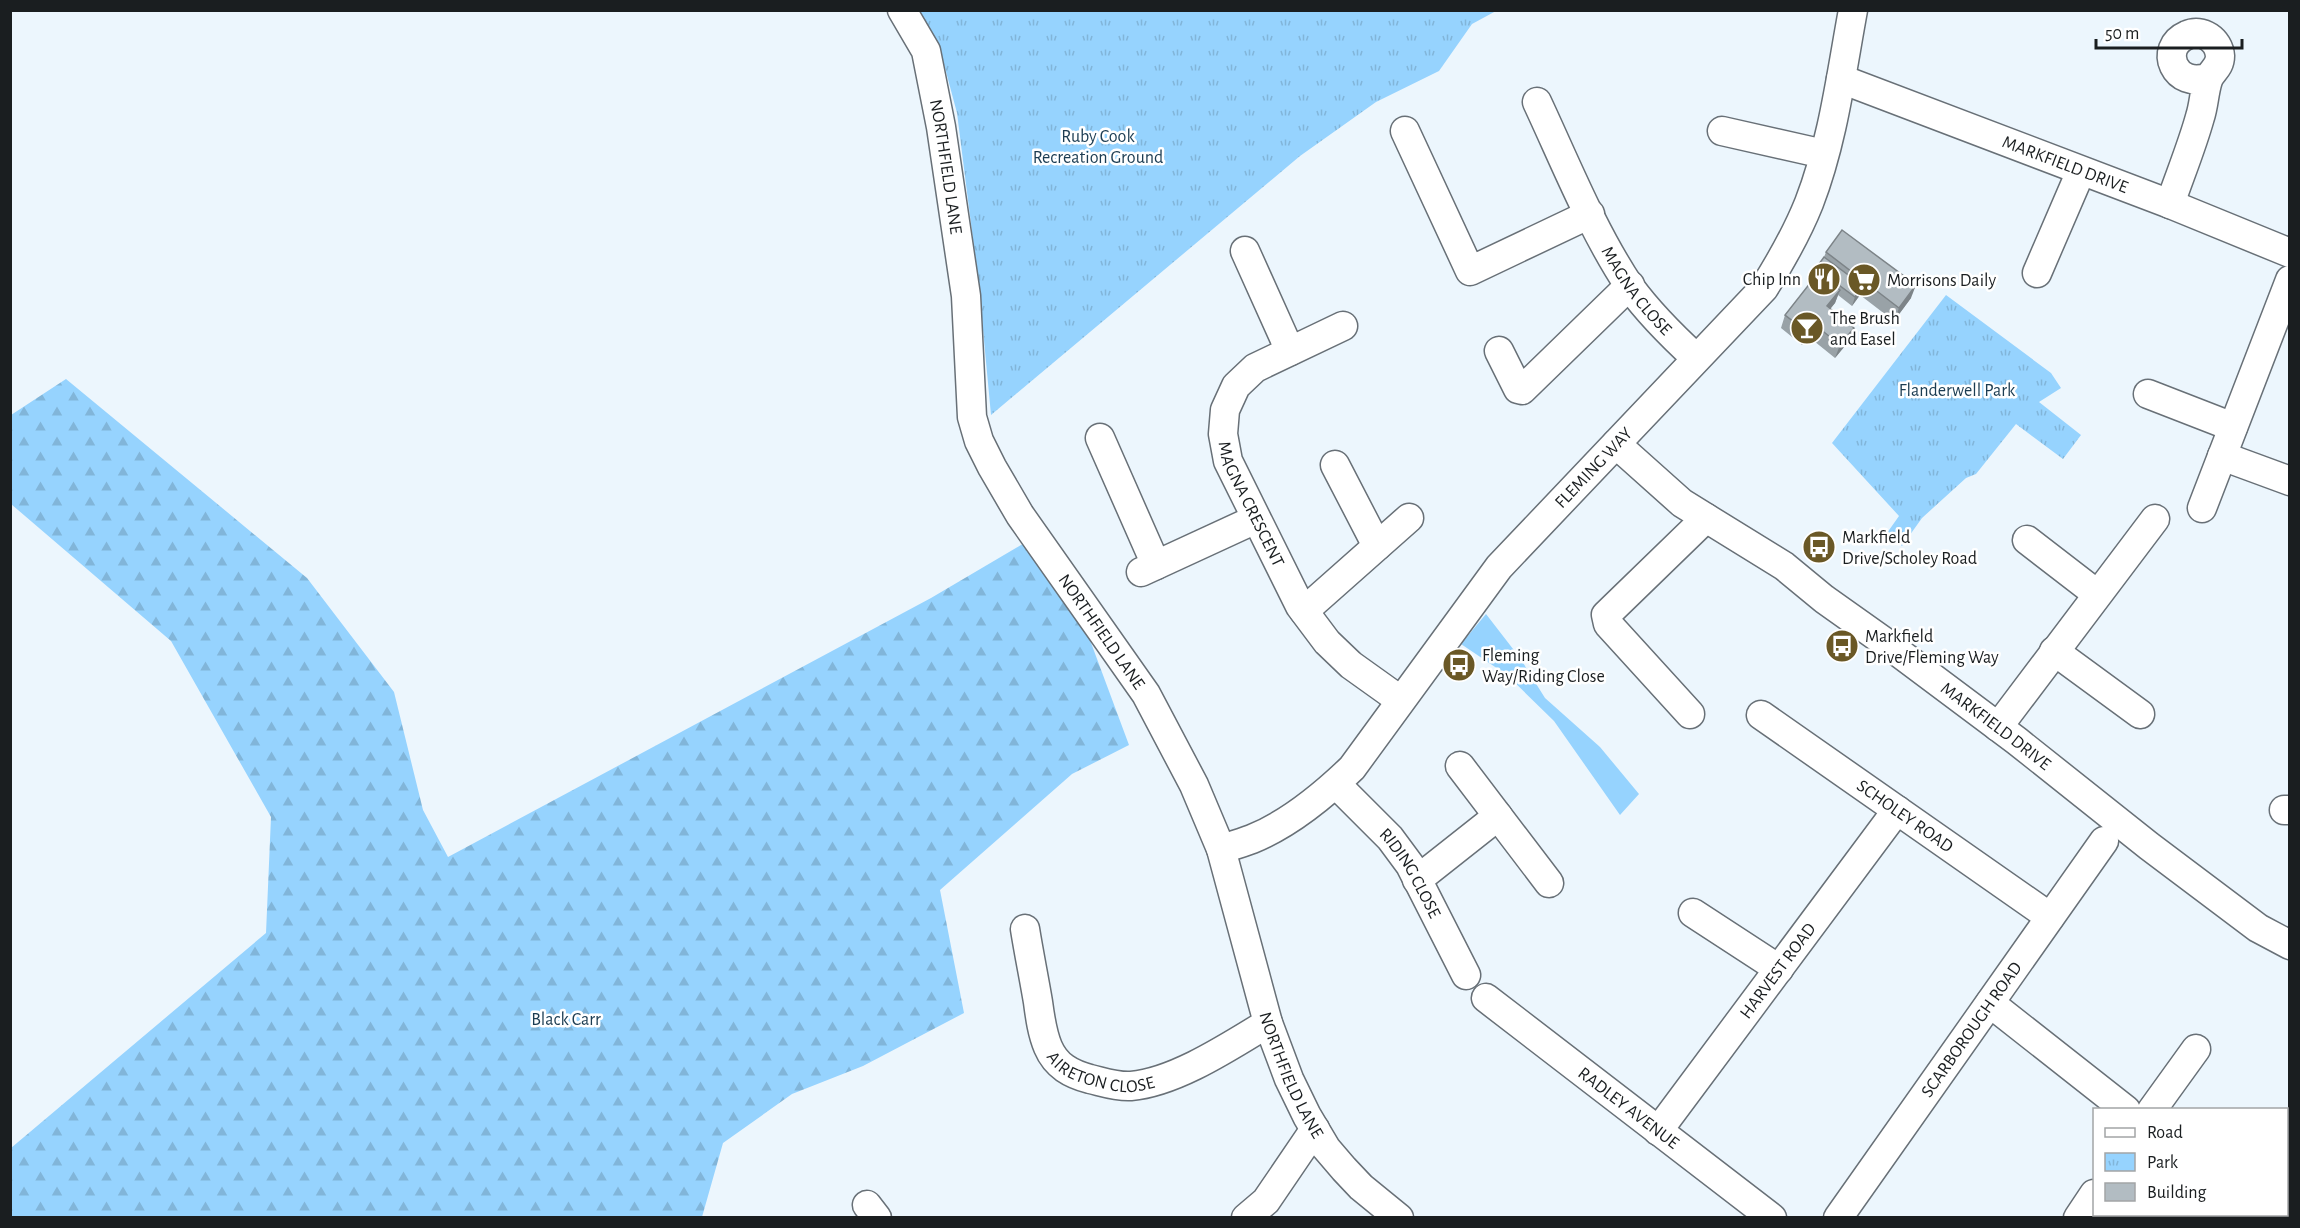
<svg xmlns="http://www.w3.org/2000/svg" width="2300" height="1228" font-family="'Alegreya Sans',sans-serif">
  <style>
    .grass { fill: #96d3fe }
    .forest { fill: url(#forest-firs) }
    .park { fill: url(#park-tufts) }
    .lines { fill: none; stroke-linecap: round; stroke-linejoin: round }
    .minor-casing { stroke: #687077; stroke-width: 31 }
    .minor { stroke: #fff; stroke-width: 28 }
    .wall { fill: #99a2a7 }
    .shaded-wall { fill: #7d8488 }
    .building { fill: #b2bcc2; stroke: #7d8488; stroke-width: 1.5 }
    .labels { text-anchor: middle; stroke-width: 5; stroke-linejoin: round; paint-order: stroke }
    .park-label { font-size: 18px; fill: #1b3c52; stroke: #fff }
    .street-label { font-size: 18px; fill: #1a1e20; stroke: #fff }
    .poi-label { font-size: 18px; fill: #1a1e20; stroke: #fff; text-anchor: start }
  </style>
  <defs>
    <pattern id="forest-firs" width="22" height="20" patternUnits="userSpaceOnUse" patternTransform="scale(1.5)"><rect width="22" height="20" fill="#96d3fe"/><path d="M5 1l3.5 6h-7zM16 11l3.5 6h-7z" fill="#81b5d9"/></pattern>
    <pattern id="park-tufts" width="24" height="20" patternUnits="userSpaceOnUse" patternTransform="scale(1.5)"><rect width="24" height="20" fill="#96d3fe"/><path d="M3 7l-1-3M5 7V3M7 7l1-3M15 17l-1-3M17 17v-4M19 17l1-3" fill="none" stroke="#81b5d9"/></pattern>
  </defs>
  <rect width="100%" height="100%" fill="#ecf6fd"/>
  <polygon class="grass" points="1486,614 1520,658 1545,698 1600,747 1639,794 1620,815 1554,721 1507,675 1461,644"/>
  <polygon class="forest" points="66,379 307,578 394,692 423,810 448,857 931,598 1026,542 1087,632 1129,745 1072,774 940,890 964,1013 863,1066 792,1094 723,1143 702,1217 11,1217 11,1148 266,933 271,817 171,641 11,504 11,415"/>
  <g class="park">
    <polygon points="913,11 1496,11 1472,24 1439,71 1376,102 1300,156 991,415 979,287 957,113 941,53"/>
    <polygon points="1946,295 2051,373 2061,388 2039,402 2081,435 2063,459 2016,424 1976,474 1966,478 1922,518 1902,546 1887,533 1899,516 1832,443"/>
  </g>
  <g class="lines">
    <g class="minor-casing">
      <g id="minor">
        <path id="s1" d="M902,10L926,51L941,127L966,296L972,417L979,441L992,467L1020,515L1146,694L1194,785L1221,849L1268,1023L1289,1079L1307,1116L1326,1148L1344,1169L1361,1187L1399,1218"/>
        <path id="s2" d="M1841,79L2170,204L2290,253"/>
        <path id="s3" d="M1537,102C1566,164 1592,230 1630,287C1649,313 1672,336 1696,358"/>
        <polyline points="1405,131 1470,271 1590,214"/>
        <polyline points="1722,131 1824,154"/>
        <path d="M2170,204C2180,175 2192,146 2200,117C2204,105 2204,92 2208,80C2211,71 2220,68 2220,56C2219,40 2202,28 2187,35C2157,48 2175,90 2209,77"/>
        <polyline points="1245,251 1290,351"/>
        <polyline points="2037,273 2081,171"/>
        <path id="s4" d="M1343,326L1255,368L1236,386L1225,410L1223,434L1228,461L1300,606L1327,642L1351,665L1400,700"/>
        <polyline points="1499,351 1518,389 1522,390 1630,285"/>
        <polyline points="2148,394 2233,427"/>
        <polyline points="1100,438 1156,565"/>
        <path id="s5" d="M1616,444L1682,503L1784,566L1824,599L1886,643L2017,741L2149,846L2258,928L2290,945"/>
        <polyline points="2222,456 2290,481"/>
        <polyline points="1335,465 1377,546"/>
        <polyline points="2202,508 2290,280"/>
        <polyline points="2027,540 2097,594"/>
        <polyline points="1141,572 1256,519"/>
        <polyline points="1304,611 1409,518"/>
        <polyline points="2054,651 2140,714"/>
        <polyline points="1690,714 1608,624 1606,615 1706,518"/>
        <path id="s6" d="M1761,715L2050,917"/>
        <polyline points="1998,727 2155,519"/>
        <polyline points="1460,766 1549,883"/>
        <path id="s7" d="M1336,784L1390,838L1410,865L1466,975"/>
        <polyline points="2284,810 2290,810"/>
        <path id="s8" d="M1221,849C1231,846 1242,843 1252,839C1289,824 1324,795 1352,768L1499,567L1764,288C1781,261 1797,233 1809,203C1833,141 1841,75 1853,10"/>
        <polyline points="1417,880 1498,816"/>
        <polyline points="1693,913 1779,969"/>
        <path id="s9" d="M1025,929C1029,954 1034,978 1038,1002C1040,1017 1042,1033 1048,1047C1056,1066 1071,1074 1090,1079C1103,1082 1117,1087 1131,1086C1176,1082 1230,1046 1268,1023"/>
        <path id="s10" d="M1486,998L1772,1218"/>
        <polyline points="1990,1003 2126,1110"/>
        <polyline points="2152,1110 2196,1049"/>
        <path id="s11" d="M1658,1131L1897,810"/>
        <polyline points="867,1205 877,1218"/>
        <polyline points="1246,1218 1266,1201 1315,1129"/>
        <path id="s12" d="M1838,1218L2104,841"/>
        <polyline points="2078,1218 2094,1194"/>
      </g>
    </g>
    <use href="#minor" class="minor"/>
  </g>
  <polygon class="wall" points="1826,252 1911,298 1894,321 1860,295 1852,306 1838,295 1835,303 1830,309 1854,328 1849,341 1835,358 1809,337 1802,345 1781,328 1785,315 1815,278 1813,276 1816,268 1824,257"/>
  <g class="shaded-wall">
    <polygon points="1916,285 1911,298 1894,321 1899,308"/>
    <polygon points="1863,286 1860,295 1852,306 1855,297"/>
    <polygon points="1840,290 1835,303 1822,319 1827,306"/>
    <polygon points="1814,324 1809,337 1802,345 1807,332"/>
    <polygon points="1854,328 1849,341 1835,358 1840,345"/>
  </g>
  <g class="building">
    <polygon points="1842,230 1916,285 1899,308 1826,252"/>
    <polygon points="1824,257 1863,286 1855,297 1816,268"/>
    <polygon points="1818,273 1840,290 1827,306 1854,328 1840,345 1814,324 1807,332 1785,315"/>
  </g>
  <defs>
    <g id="restaurant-disc" transform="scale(1.725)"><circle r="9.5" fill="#6a5826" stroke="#fff"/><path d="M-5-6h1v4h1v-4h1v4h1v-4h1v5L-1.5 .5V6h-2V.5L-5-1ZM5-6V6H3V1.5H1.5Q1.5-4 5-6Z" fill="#fff"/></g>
    <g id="supermarket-disc" transform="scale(1.725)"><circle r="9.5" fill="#6a5826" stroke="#fff"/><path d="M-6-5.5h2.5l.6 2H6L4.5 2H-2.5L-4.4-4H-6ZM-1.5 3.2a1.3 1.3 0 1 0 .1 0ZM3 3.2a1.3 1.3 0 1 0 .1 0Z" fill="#fff"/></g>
    <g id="bar-disc" transform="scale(1.725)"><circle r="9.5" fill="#6a5826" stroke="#fff"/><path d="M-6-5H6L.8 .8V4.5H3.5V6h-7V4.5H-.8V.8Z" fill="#fff"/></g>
    <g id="bus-disc" transform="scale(1.725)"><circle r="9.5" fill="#6a5826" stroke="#fff"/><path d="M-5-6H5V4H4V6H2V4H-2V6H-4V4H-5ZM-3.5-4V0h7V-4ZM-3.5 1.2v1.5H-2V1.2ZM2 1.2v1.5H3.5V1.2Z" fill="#fff"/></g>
  </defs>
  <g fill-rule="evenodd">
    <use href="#restaurant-disc" x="1824" y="279"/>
    <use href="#supermarket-disc" x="1864" y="280"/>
    <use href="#bar-disc" x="1807" y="328"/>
    <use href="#bus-disc" x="1819" y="547"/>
    <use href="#bus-disc" x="1842" y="646"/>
    <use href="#bus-disc" x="1459" y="665"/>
  </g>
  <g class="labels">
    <g class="park-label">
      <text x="1098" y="142">Ruby Cook<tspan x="1098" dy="21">Recreation Ground</tspan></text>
      <text x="1957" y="396">Flanderwell Park</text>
      <text x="566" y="1025">Black Carr</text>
    </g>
    <g class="street-label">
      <text dy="6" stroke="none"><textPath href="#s2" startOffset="240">MARKFIELD DRIVE</textPath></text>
      <text dy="6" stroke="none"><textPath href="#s1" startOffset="165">NORTHFIELD LANE</textPath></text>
      <text dy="6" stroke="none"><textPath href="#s3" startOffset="214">MAGNA CLOSE</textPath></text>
      <text dy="6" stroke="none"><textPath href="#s8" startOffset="542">FLEMING WAY</textPath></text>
      <text dy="6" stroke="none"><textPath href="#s4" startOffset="250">MAGNA CRESCENT</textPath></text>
      <text dy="6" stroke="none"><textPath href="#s1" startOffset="669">NORTHFIELD LANE</textPath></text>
      <text dy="6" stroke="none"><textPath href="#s5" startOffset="474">MARKFIELD DRIVE</textPath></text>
      <text dy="6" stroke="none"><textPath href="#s6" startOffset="176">SCHOLEY ROAD</textPath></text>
      <text dy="6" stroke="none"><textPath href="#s7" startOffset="117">RIDING CLOSE</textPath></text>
      <text dy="6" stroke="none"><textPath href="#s11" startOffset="200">HARVEST ROAD</textPath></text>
      <text dy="6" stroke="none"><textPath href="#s12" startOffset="231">SCARBOROUGH ROAD</textPath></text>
      <text dy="6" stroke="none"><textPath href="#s9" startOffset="184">AIRETON CLOSE</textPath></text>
      <text dy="6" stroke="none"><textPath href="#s1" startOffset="1155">NORTHFIELD LANE</textPath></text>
      <text dy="6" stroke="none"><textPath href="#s10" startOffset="180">RADLEY AVENUE</textPath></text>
    </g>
    <g class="poi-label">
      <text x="1801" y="285" text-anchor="end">Chip Inn</text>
      <text x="1887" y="286">Morrisons Daily</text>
      <text x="1830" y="324">The Brush<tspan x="1830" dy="21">and Easel</tspan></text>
      <text x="1842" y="543">Markfield<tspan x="1842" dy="21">Drive/Scholey Road</tspan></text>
      <text x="1865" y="642">Markfield<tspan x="1865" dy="21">Drive/Fleming Way</tspan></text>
      <text x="1482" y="661">Fleming<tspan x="1482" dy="21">Way/Riding Close</tspan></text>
    </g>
  </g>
  <rect width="2300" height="1228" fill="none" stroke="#1a1e20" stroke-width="24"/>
  <rect x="2093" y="1108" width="195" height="108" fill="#ffffff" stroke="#a3a5a6" stroke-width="1.5"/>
  <rect x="2105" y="1128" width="30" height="9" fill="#ffffff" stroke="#a3a5a6" stroke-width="1.5"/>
  <text x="2147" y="1138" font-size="18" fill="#1a1e20">Road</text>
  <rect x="2105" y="1153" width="30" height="18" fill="url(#park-tufts)" stroke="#a3a5a6" stroke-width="1.5"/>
  <text x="2147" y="1168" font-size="18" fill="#1a1e20">Park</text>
  <rect x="2105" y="1183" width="30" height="18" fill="#b2bcc2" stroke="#a3a5a6" stroke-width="1.5"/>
  <text x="2147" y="1198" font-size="18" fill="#1a1e20">Building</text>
  <path d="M2096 39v9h146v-9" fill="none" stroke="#1a1e20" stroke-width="3"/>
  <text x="2105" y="39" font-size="18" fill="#1a1e20" stroke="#ffffff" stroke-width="4.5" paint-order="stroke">50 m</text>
</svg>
